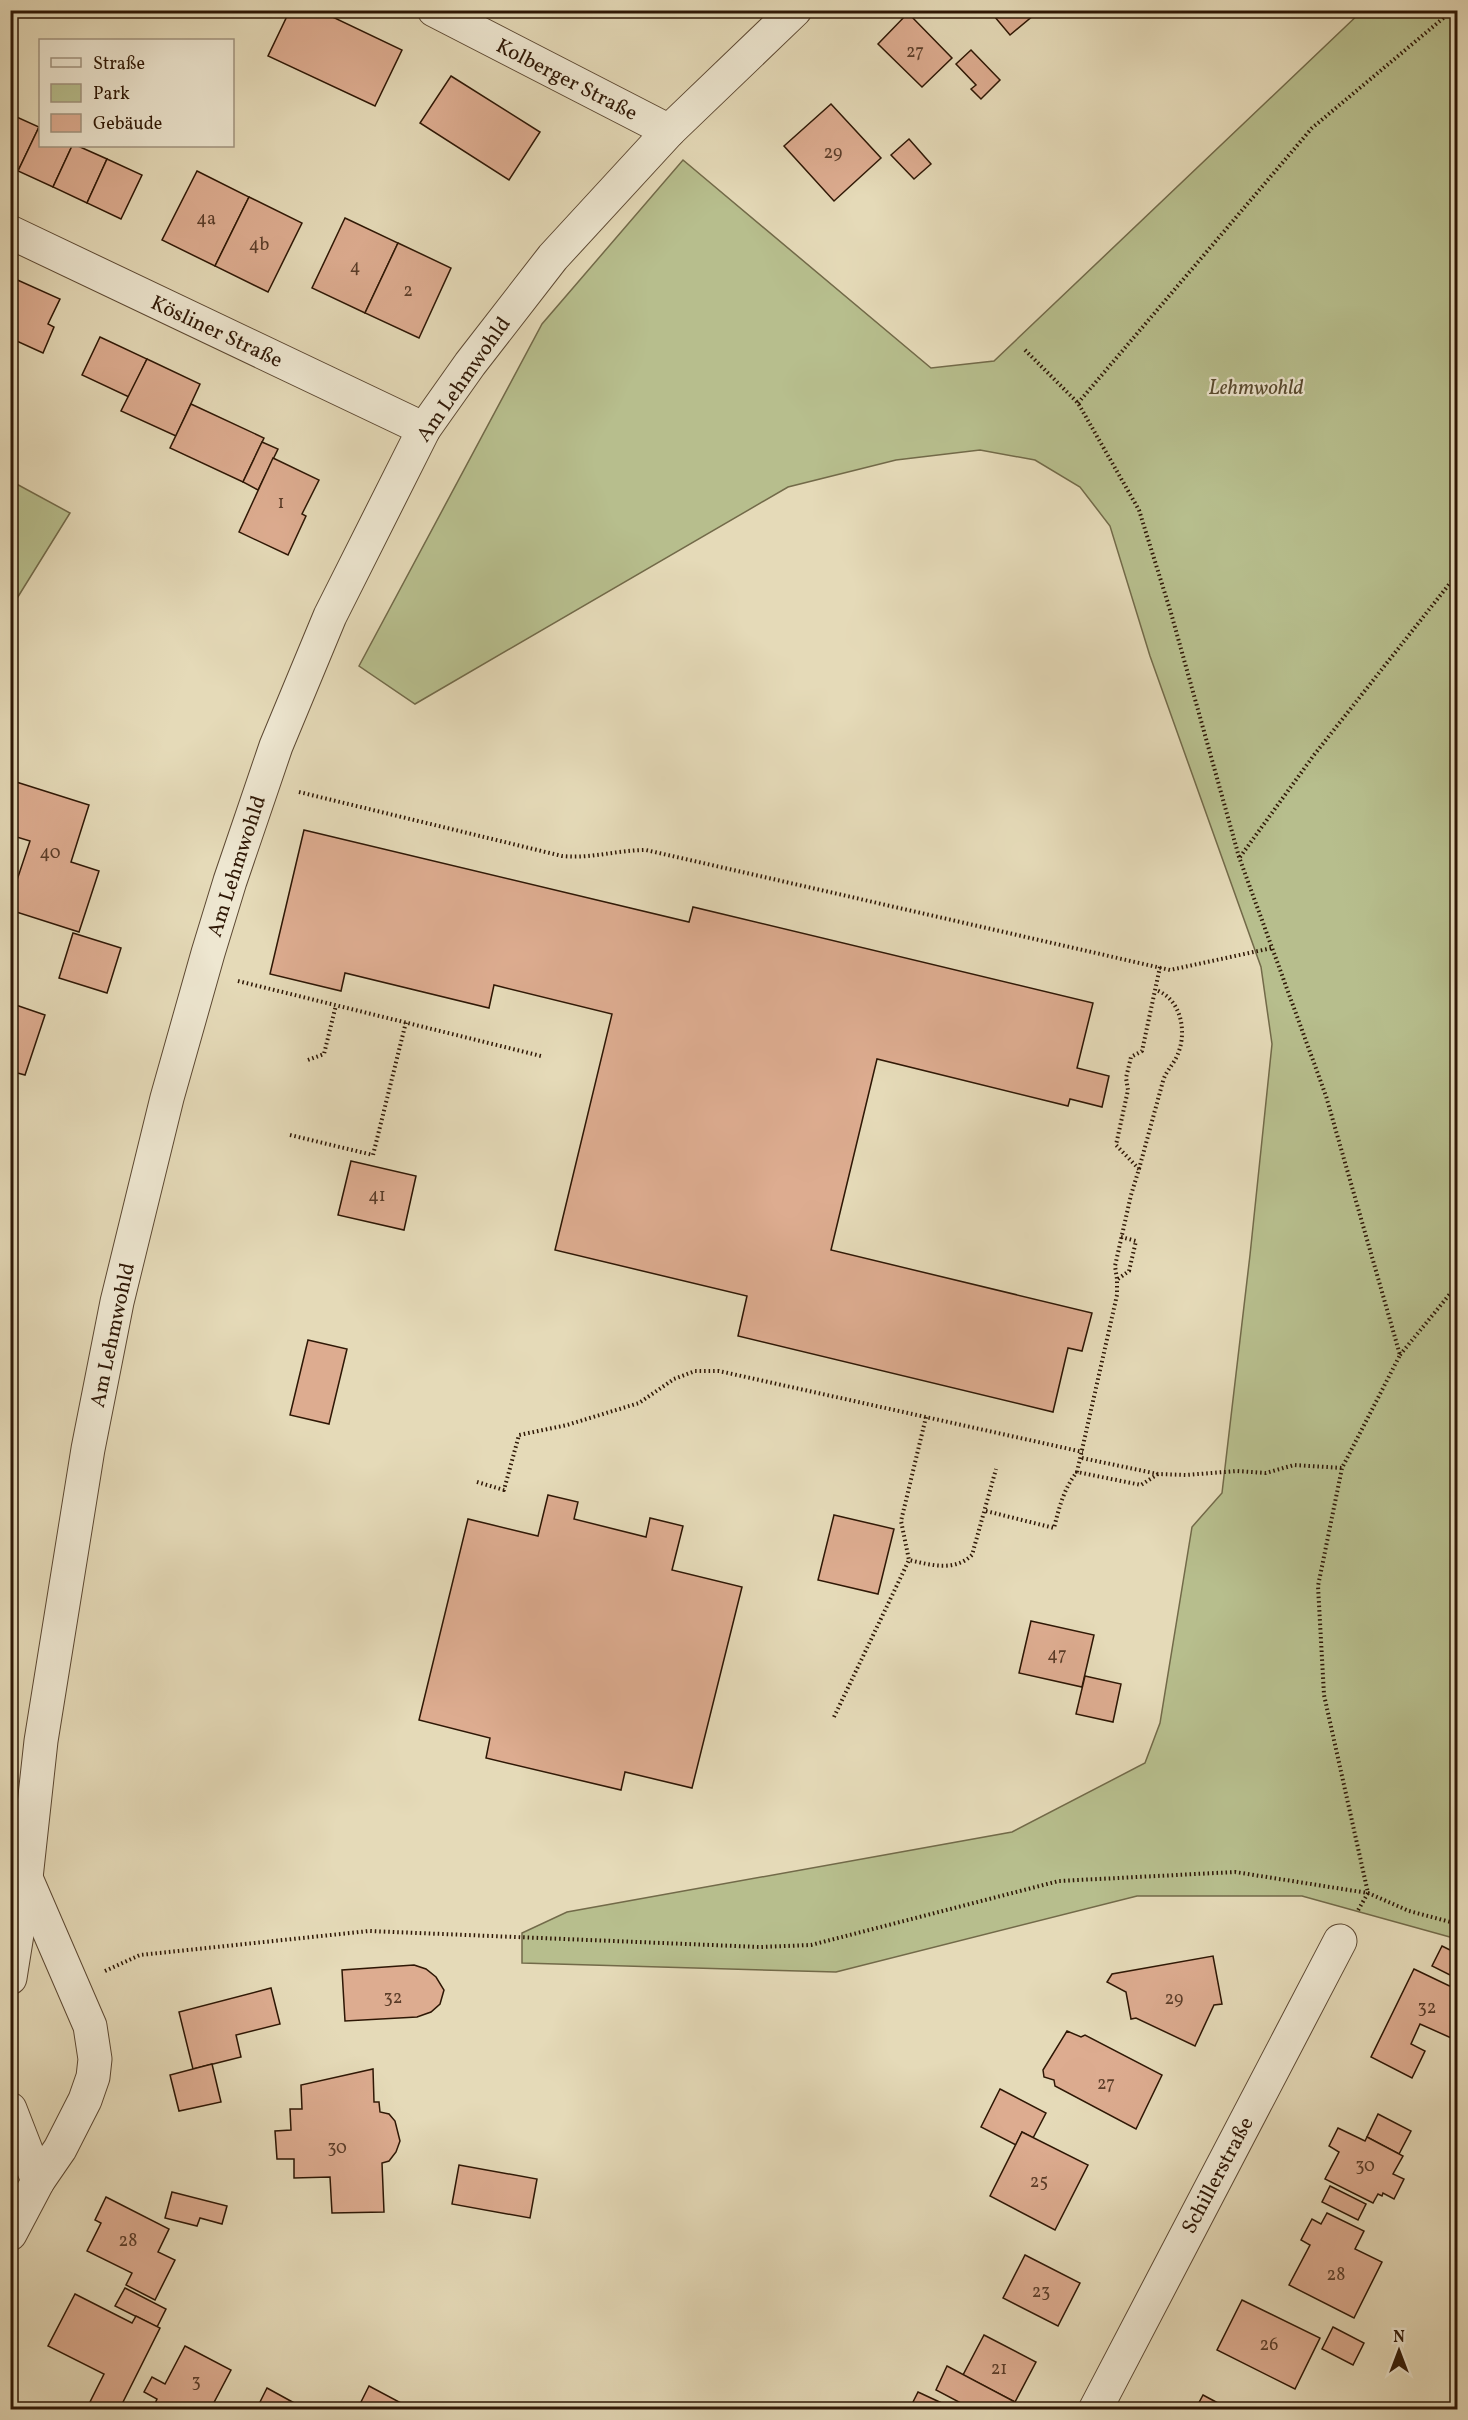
<svg xmlns="http://www.w3.org/2000/svg" width="1468" height="2420" font-family="Vollkorn,serif">
  <style>
    .green { fill: #b7be8d; stroke: #726a49; stroke-width: 1.5 }
    .building { fill: #ddac90; stroke: #2e1705; stroke-width: 1.5 }
    .lines { fill: none; stroke-linecap: round; stroke-linejoin: round }
    .minor-casing { stroke: #5c4832; stroke-width: 35 }
    .path { stroke: #2e1705; stroke-width: 4; stroke-dasharray: 1.5 3; stroke-linecap: butt }
    .minor { stroke: #eee7d1; stroke-width: 33 }
    .labels { text-anchor: middle; stroke-width: 4.5; stroke-linejoin: round; paint-order: stroke }
    .number-label { font-size: 18px; fill: #5a3c28 }
    .street-label { font-size: 21px; fill: #2e1705; stroke: #eee7d1 }
    .park-label { font-size: 21px; font-style: italic; fill: #57492e; stroke: #eee7d1 }
  </style>
  <rect width="100%" height="100%" fill="#e5dab8"/>
  <filter id="stains"><feTurbulence type="fractalNoise" baseFrequency=".00333" numOctaves="4"/><feColorMatrix values="0 0 0 0 .2 0 0 0 0 .09 0 0 0 0 .02 0 0 0 .5 -.17"/></filter>
  <radialGradient id="worn" r=".72"><stop offset=".6" stop-color="#630" stop-opacity="0"/><stop offset="1" stop-color="#630" stop-opacity=".3"/></radialGradient>
  <g class="green">
    <polygon points="1363,10 1457,11 1457,1939 1302,1896 1137,1896 836,1972 522,1963 522,1933 567,1912 1012,1832 1145,1763 1160,1723 1192,1527 1222,1493 1250,1255 1272,1044 1261,967 1150,656 1110,526 1080,487 1035,460 980,450 896,460 788,487 415,704 359,666 542,324 683,160 931,368 994,361"/>
    <polygon points="11,481 70,513 11,608"/>
  </g>
  <g class="building">
    <polygon points="290,10 318,10 402,50 375,106 268,56"/>
    <polygon points="989,10 1040,10 1010,35"/>
    <polygon points="908,13 952,58 922,87 878,44"/>
    <polygon points="971,50 1000,80 981,99 971,89 976,85 956,64"/>
    <polygon points="451,76 540,132 509,180 420,123"/>
    <polygon points="831,104 881,158 834,201 784,146"/>
    <polygon points="10,114 39,127 18,171 10,168"/>
    <polygon points="39,127 40,146 72,146 53,187 18,171"/>
    <polygon points="909,139 931,164 914,179 891,155"/>
    <polygon points="72,146 78,146 107,159 87,203 53,187"/>
    <polygon points="107,159 142,175 121,219 87,203"/>
    <polygon points="197,171 249,197 215,266 162,240"/>
    <polygon points="249,197 302,223 268,292 215,266"/>
    <polygon points="345,218 398,243 365,313 312,288"/>
    <polygon points="398,243 451,268 419,338 365,313"/>
    <polygon points="13,278 60,299 48,324 54,327 43,353 10,338 10,282"/>
    <polygon points="100,337 147,359 129,397 82,375"/>
    <polygon points="147,359 200,384 176,436 121,411"/>
    <polygon points="191,404 264,438 243,482 170,448"/>
    <polygon points="262,442 278,449 258,490 243,482"/>
    <polygon points="273,458 319,480 302,514 306,516 288,555 239,532"/>
    <polygon points="10,780 89,805 71,862 99,871 79,932 10,910 10,901 30,841 10,835"/>
    <polygon points="304,830 689,922 693,907 1093,1003 1077,1068 1109,1076 1102,1107 1070,1099 1068,1106 877,1059 831,1250 1092,1313 1082,1351 1068,1348 1053,1412 738,1336 747,1296 555,1250 612,1014 494,985 489,1008 345,973 341,991 270,974"/>
    <polygon points="73,933 121,948 107,993 59,978"/>
    <polygon points="10,1003 45,1015 25,1075 10,1071"/>
    <polygon points="351,1161 416,1176 404,1230 338,1215"/>
    <polygon points="308,1340 347,1349 329,1424 290,1415"/>
    <polygon points="548,1495 578,1502 574,1519 646,1537 650,1518 683,1526 672,1570 742,1587 692,1788 625,1772 621,1790 486,1758 490,1738 419,1720 468,1519 538,1536"/>
    <polygon points="834,1515 894,1529 878,1594 818,1580"/>
    <polygon points="1031,1621 1094,1635 1082,1687 1019,1673"/>
    <polygon points="1085,1676 1121,1684 1113,1722 1076,1714"/>
    <polygon points="1442,1946 1458,1954 1458,1979 1432,1966"/>
    <polygon points="1213,1956 1222,2004 1214,2005 1195,2046 1136,2018 1131,2019 1126,1992 1107,1982 1112,1974"/>
    <polygon points="414,1965 426,1969 436,1977 444,1990 440,2004 431,2012 417,2017 345,2021 342,1970"/>
    <polygon points="1414,1969 1458,1990 1458,2041 1420,2024 1411,2044 1425,2051 1412,2078 1371,2057"/>
    <polygon points="271,1988 280,2024 236,2035 241,2057 193,2069 179,2012"/>
    <polygon points="1067,2031 1081,2037 1085,2035 1162,2075 1136,2129 1055,2086 1054,2080 1044,2077 1043,2070"/>
    <polygon points="212,2064 221,2102 179,2111 170,2075"/>
    <polygon points="373,2069 374,2102 379,2102 380,2112 389,2114 395,2121 400,2141 396,2152 389,2161 382,2163 384,2212 332,2213 330,2177 294,2178 294,2159 277,2159 275,2131 291,2130 290,2109 302,2109 301,2085"/>
    <polygon points="1000,2089 1046,2113 1033,2138 1022,2132 1016,2145 981,2127"/>
    <polygon points="1378,2114 1411,2131 1399,2154 1367,2137"/>
    <polygon points="1338,2128 1365,2141 1367,2137 1403,2156 1393,2174 1404,2179 1394,2199 1383,2193 1382,2196 1378,2194 1373,2203 1325,2179 1339,2152 1329,2146"/>
    <polygon points="1022,2132 1088,2165 1055,2230 990,2196"/>
    <polygon points="459,2165 537,2179 530,2218 452,2204"/>
    <polygon points="1330,2186 1366,2204 1358,2220 1322,2202"/>
    <polygon points="172,2192 227,2206 222,2224 200,2218 197,2226 165,2218"/>
    <polygon points="106,2197 169,2229 158,2252 175,2260 155,2300 126,2285 132,2273 87,2251 101,2223 95,2220"/>
    <polygon points="1327,2213 1364,2231 1355,2249 1382,2262 1354,2318 1289,2285 1310,2245 1301,2240 1312,2219 1321,2224"/>
    <polygon points="1025,2255 1080,2283 1058,2326 1003,2298"/>
    <polygon points="125,2288 166,2309 157,2327 115,2306"/>
    <polygon points="75,2294 132,2323 136,2316 160,2328 119,2410 104,2410 90,2402 104,2374 48,2346"/>
    <polygon points="1242,2300 1320,2338 1295,2389 1217,2350"/>
    <polygon points="1333,2327 1364,2343 1353,2365 1322,2349"/>
    <polygon points="984,2335 1036,2362 1015,2402 963,2375"/>
    <polygon points="185,2346 231,2370 210,2410 152,2410 157,2399 144,2392 152,2377 165,2384"/>
    <polygon points="947,2366 1015,2402 1011,2410 974,2410 936,2390"/>
    <polygon points="369,2386 403,2404 400,2410 357,2410"/>
    <polygon points="267,2388 307,2410 256,2410"/>
    <polygon points="918,2392 946,2405 944,2410 909,2410"/>
    <polygon points="1203,2395 1231,2410 1195,2410"/>
  </g>
  <g class="lines">
    <g class="minor-casing">
      <g id="minor">
        <polyline points="434,10 669,131"/>
        <polyline points="10,232 424,429"/>
        <polyline points="10,1978 26,1878 41,1741 88,1449 117,1302 167,1098 208,953 230,881 276,746 330,616 424,429 470,364 553,257 669,131 795,10"/>
        <polyline points="10,2109 38,2181"/>
        <polyline points="10,2234 38,2181 60,2149 85,2100 93,2077 95,2059 90,2026 26,1878"/>
        <polyline points="1095,2410 1340,1941"/>
      </g>
    </g>
    <g class="path">
      <polyline points="1025,350 1078,403 1139,510 1171,613 1239,857 1326,1096 1400,1355 1342,1468 1318,1586 1324,1695 1368,1893 1357,1912"/>
      <polyline points="1078,403 1312,128 1453,10"/>
      <path d="M299,792L562,856C591,859 617,850 646,850L1170,970L1272,948"/>
      <polyline points="1240,857 1314,755 1458,573"/>
      <polyline points="238,981 541,1056"/>
      <polyline points="308,1060 324,1054 336,1005"/>
      <polyline points="290,1135 373,1155 406,1022"/>
      <path d="M1139,1169L1163,1081C1166,1071 1173,1065 1177,1056C1188,1032 1181,999 1156,990"/>
      <polyline points="1118,1279 1129,1271 1136,1241 1121,1237"/>
      <polyline points="1400,1355 1458,1284"/>
      <path d="M926,1417L901,1521L909,1560C931,1565 954,1572 972,1555L996,1469"/>
      <polyline points="1082,1458 1158,1474 1186,1475 1237,1471 1266,1473 1294,1465 1342,1468"/>
      <polyline points="1158,1474 1141,1485 1077,1472 1117,1295 1117,1279 1115,1266 1131,1195 1139,1169 1116,1145 1128,1090 1126,1078 1131,1057 1142,1051 1160,967"/>
      <polyline points="477,1482 504,1490 519,1435 567,1425 639,1403 674,1379 695,1371 719,1371 1083,1452"/>
      <path d="M986,1511L1054,1528C1059,1508 1064,1488 1077,1472"/>
      <polyline points="834,1717 909,1560"/>
      <polyline points="105,1971 140,1955 369,1931 760,1947 811,1945 1059,1881 1235,1872 1368,1893 1409,1911 1458,1924"/>
    </g>
    <use href="#minor" class="minor"/>
  </g>
  <g class="labels">
    <g class="number-label">
      <text x="915" y="57">27</text>
      <text x="833" y="158">29</text>
      <text x="206" y="224">4a</text>
      <text x="259" y="250">4b</text>
      <text x="355" y="272">4</text>
      <text x="408" y="296">2</text>
      <text x="281" y="508">1</text>
      <text x="50" y="858">40</text>
      <text x="377" y="1201">41</text>
      <text x="1057" y="1660">47</text>
      <text x="393" y="2003">32</text>
      <text x="1174" y="2004">29</text>
      <text x="1427" y="2013">32</text>
      <text x="1106" y="2089">27</text>
      <text x="337" y="2153">30</text>
      <text x="1365" y="2171">30</text>
      <text x="1039" y="2187">25</text>
      <text x="128" y="2246">28</text>
      <text x="1336" y="2280">28</text>
      <text x="1041" y="2297">23</text>
      <text x="1269" y="2350">26</text>
      <text x="999" y="2374">21</text>
      <text x="196" y="2387">3</text>
    </g>
    <g class="street-label">
      <text transform="translate(567 79) rotate(27)" y="7">Kolberger Straße</text>
      <text transform="translate(217 331) rotate(25)" y="7">Kösliner Straße</text>
      <text transform="translate(463 379) rotate(-55)" y="7">Am Lehmwohld</text>
      <text transform="translate(236 866) rotate(-72)" y="7">Am Lehmwohld</text>
      <text transform="translate(112 1335) rotate(-78)" y="7">Am Lehmwohld</text>
      <text transform="translate(1217 2175) rotate(-62)" y="7">Schillerstraße</text>
    </g>
    <g class="park-label">
      <text x="1256" y="394">Lehmwohld</text>
    </g>
  </g>
  <rect width="1468" height="2420" fill="none" stroke="#e5dab8" stroke-width="36"/>
  <rect x="12" y="12" width="1444" height="2396" fill="none" stroke="#2e1705" stroke-width="3"/>
  <rect x="18" y="18" width="1432" height="2384" fill="none" stroke="#2e1705" stroke-width="1.5"/>
  <rect x="39" y="39" width="195" height="108" fill="#eee7d1" stroke="#a1947f" stroke-width="1.5"/>
  <rect x="51" y="58" width="30" height="9" fill="#eee7d1" stroke="#a1947f" stroke-width="1.5"/>
  <text x="93" y="69" font-size="18" fill="#2e1705">Straße</text>
  <rect x="51" y="84" width="30" height="18" fill="#b7be8d" stroke="#a1947f" stroke-width="1.5"/>
  <text x="93" y="99" font-size="18" fill="#2e1705">Park</text>
  <rect x="51" y="114" width="30" height="18" fill="#ddac90" stroke="#a1947f" stroke-width="1.5"/>
  <text x="93" y="129" font-size="18" fill="#2e1705">Gebäude</text>
  <g transform="translate(1399 2351)" stroke="#eee7d1" stroke-width="4.5" paint-order="stroke">
  <path d="M0-4.5L10 22L0 15L-10 22Z" fill="#2e1705"/>
  <text y="-9" font-size="16" font-weight="bold" text-anchor="middle" fill="#2e1705">N</text>
  </g>
  <rect width="100%" height="100%" filter="url(#stains)"/>
  <rect width="100%" height="100%" fill="url(#worn)"/>
</svg>
